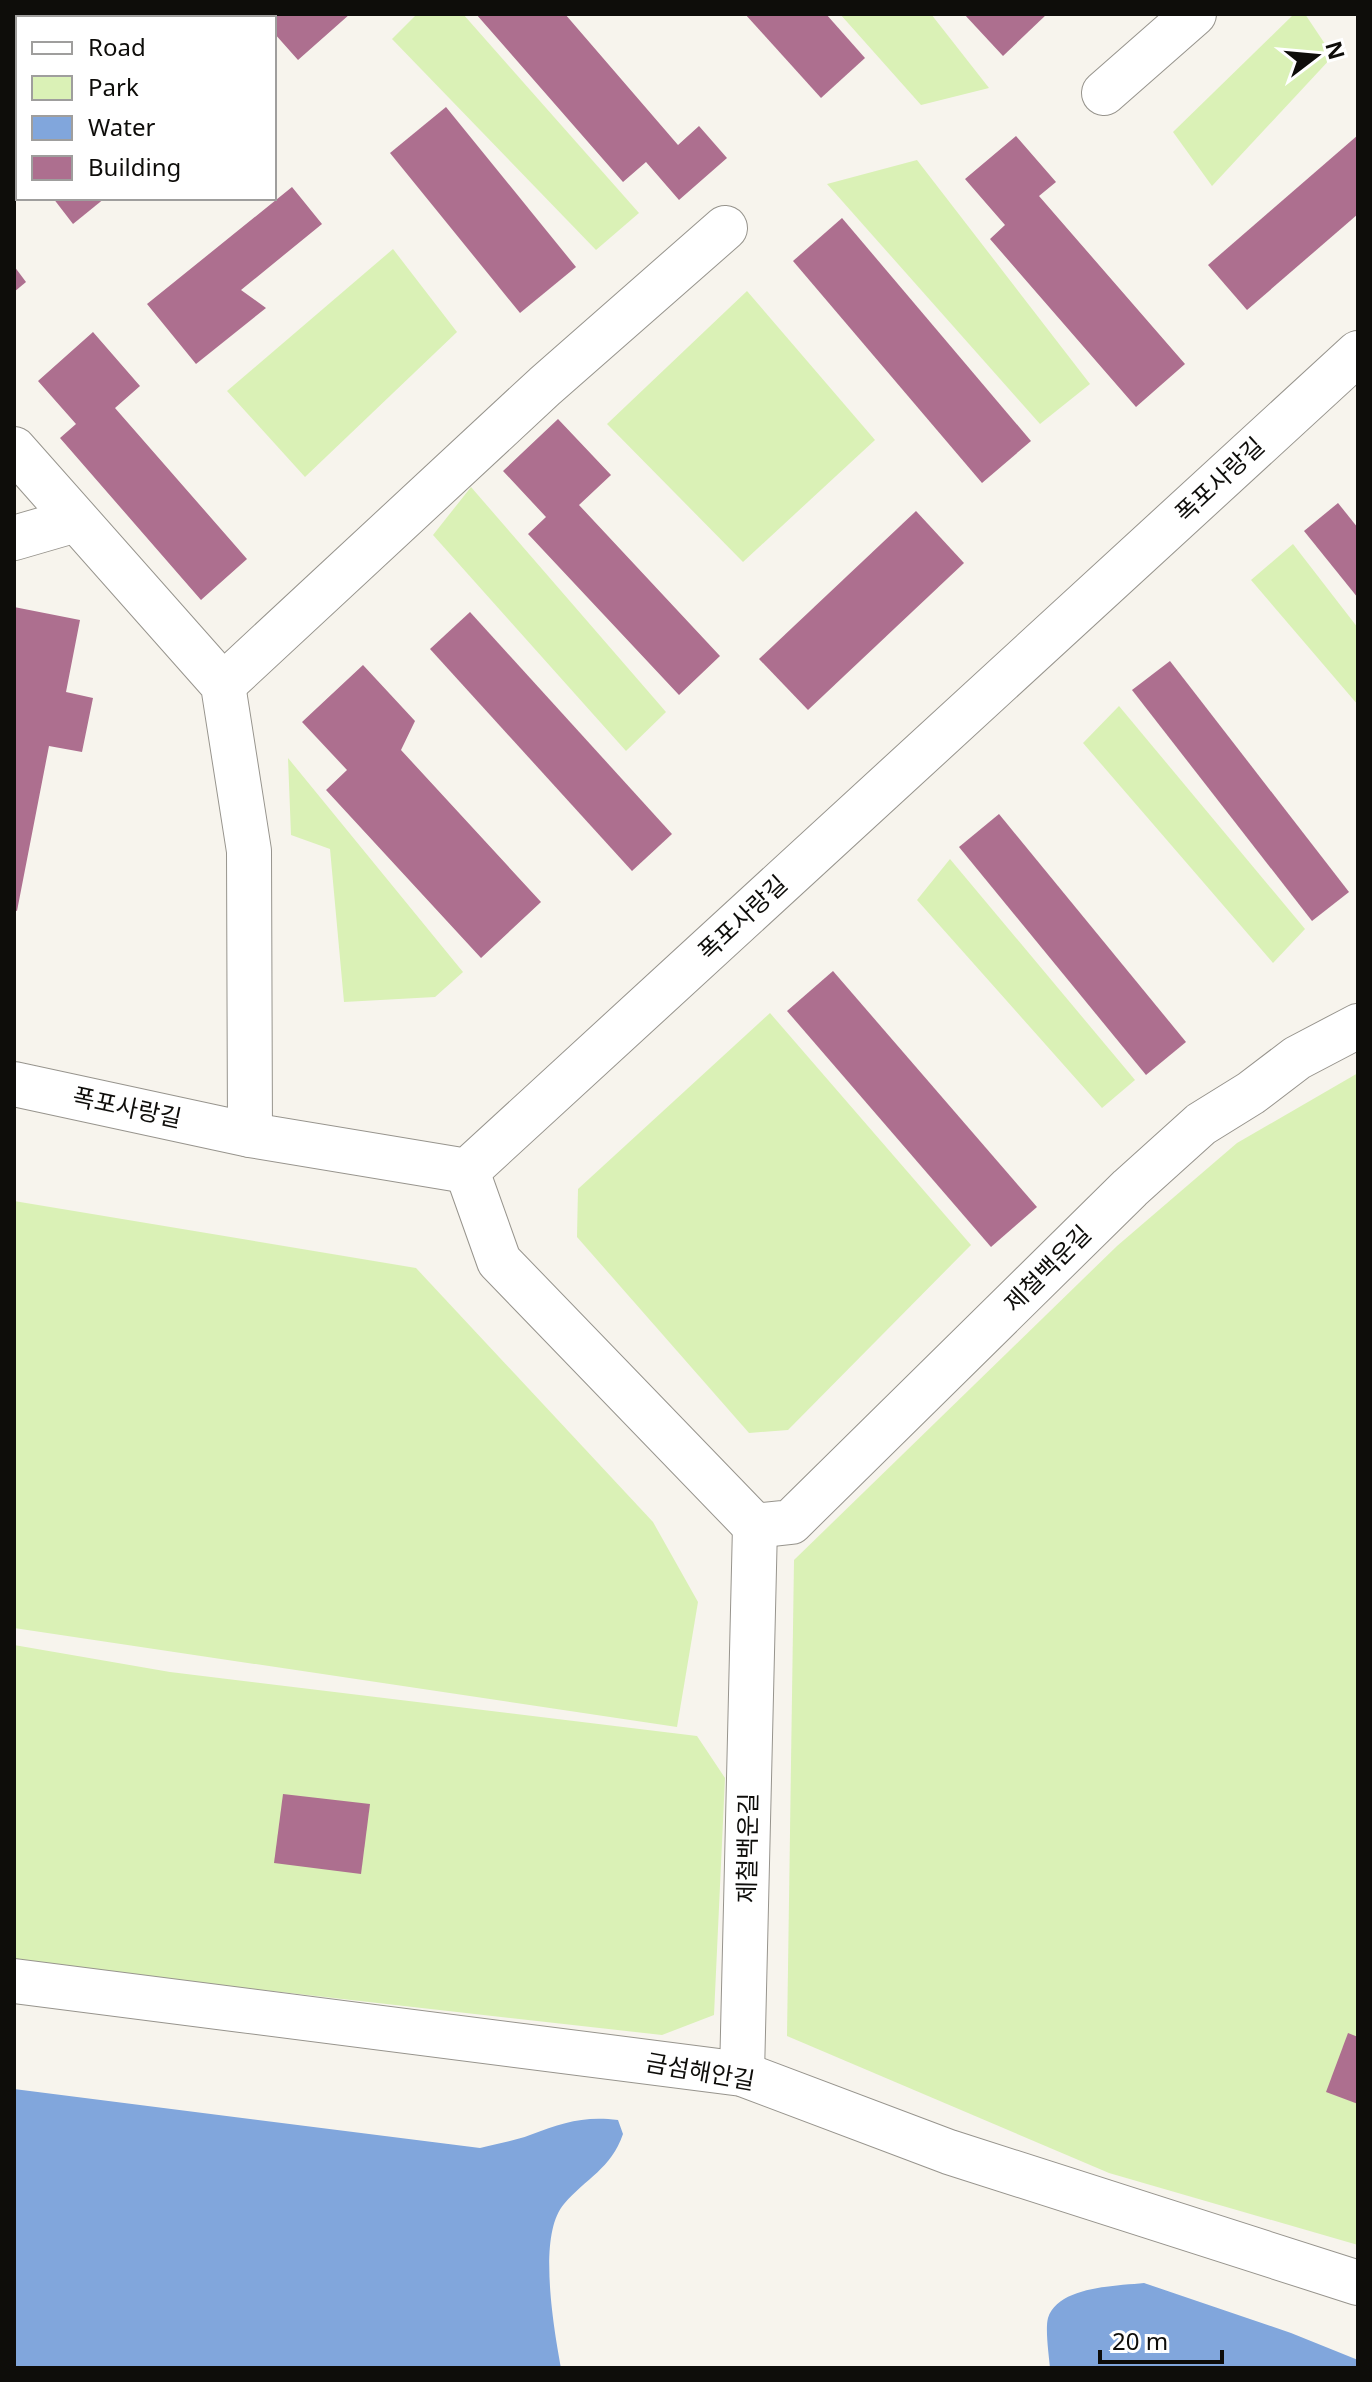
<svg xmlns="http://www.w3.org/2000/svg" width="1372" height="2382" font-family="'Noto Sans','Noto Sans KR',sans-serif">
  <style>
    .green { fill: #daf1b6 }
    .water { fill: #81a6dc }
    .building { fill: #ad6f8f }
    .lines { fill: none; stroke-linecap: round; stroke-linejoin: round }
    .minor-casing { stroke: #97948d; stroke-width: 46 }
    .tertiary-casing { stroke: #97948d; stroke-width: 46 }
    .minor { stroke: #fff; stroke-width: 44 }
    .tertiary { stroke: #fff; stroke-width: 44 }
    .labels { text-anchor: middle; stroke-width: 8; stroke-linejoin: round; paint-order: stroke }
    .street-label { font-size: 24px; fill: #0e0d0a; stroke: #fff }
  </style>
  <rect width="100%" height="100%" fill="#f7f4ed"/>
  <g class="green">
    <polygon points="417,14 463,14 639,213 596,250 392,39"/>
    <polygon points="840,14 931,14 989,88 921,105"/>
    <polygon points="1294,14 1305,14 1333,56 1212,186 1173,132"/>
    <polygon points="917,160 1090,384 1040,424 827,184"/>
    <polygon points="393,249 457,332 305,477 227,391"/>
    <polygon points="747,291 875,440 743,562 607,424"/>
    <polygon points="471,487 666,712 626,751 433,535"/>
    <polygon points="1293,544 1358,628 1358,705 1251,580"/>
    <polygon points="1119,706 1305,929 1273,963 1083,743"/>
    <polygon points="288,758 463,972 435,997 344,1002 330,849 291,835"/>
    <polygon points="950,859 1135,1080 1102,1108 917,900"/>
    <polygon points="770,1013 971,1245 788,1430 749,1433 577,1237 578,1189"/>
    <polygon points="1358,1073 1358,2245 1109,2173 787,2036 794,1560 1117,1246 1237,1143"/>
    <polygon points="14,1201 416,1268 653,1522 698,1602 677,1727 14,1628"/>
    <polygon points="14,1645 170,1672 697,1736 725,1778 714,2015 662,2035 14,1962"/>
  </g>
  <g class="water">
    <path d="M14,2089L480,2148C496,2144 514,2141 530,2135C563,2123 582,2116 618,2120L623,2134C611,2169 586,2178 564,2204C537,2235 554,2329 561,2368H14Z"/>
    <path d="M1144,2283L1291,2333L1358,2360V2368H1050C1049,2356 1045,2329 1048,2318C1058,2286 1117,2286 1144,2283Z"/>
  </g>
  <g class="building">
    <polygon points="257,14 350,14 298,60 274,33 274,18 261,18"/>
    <polygon points="476,14 565,14 678,145 699,126 727,158 679,200 646,162 623,182"/>
    <polygon points="745,14 826,14 865,58 821,98"/>
    <polygon points="964,14 1047,14 1003,56"/>
    <polygon points="446,107 576,267 520,313 390,153"/>
    <polygon points="1358,135 1358,214 1247,310 1208,265"/>
    <polygon points="1016,136 1056,182 1039,196 1185,364 1136,407 990,239 1005,225 965,179"/>
    <polygon points="292,187 322,224 241,290 266,308 196,364 147,304"/>
    <polygon points="53,198 105,198 73,224"/>
    <polygon points="842,218 1031,441 982,483 793,261"/>
    <polygon points="14,266 26,282 14,292"/>
    <polygon points="93,332 140,386 115,408 247,559 201,600 60,438 76,424 38,381"/>
    <polygon points="558,419 611,475 579,505 720,656 679,695 528,534 546,517 503,471"/>
    <polygon points="1338,503 1358,528 1358,598 1304,531"/>
    <polygon points="916,511 964,563 808,710 759,659"/>
    <polygon points="14,607 80,620 66,692 93,698 82,752 49,746 17,911 14,910"/>
    <polygon points="470,612 672,834 632,871 430,649"/>
    <polygon points="1170,661 1349,892 1312,921 1132,690"/>
    <polygon points="363,665 415,721 401,750 541,902 481,958 326,790 347,770 302,722"/>
    <polygon points="999,814 1186,1042 1146,1075 959,847"/>
    <polygon points="833,971 1037,1207 991,1247 787,1011"/>
    <polygon points="283,1794 370,1804 361,1874 274,1863"/>
    <polygon points="1348,2033 1358,2037 1358,2104 1326,2092"/>
  </g>
  <g class="lines">
    <g class="minor-casing">
      <g id="minor">
        <polyline points="1104,93 1194,14"/>
        <polyline points="14,449 223,685 249,851 250,1135"/>
        <polyline points="14,538 76,520"/>
        <polyline points="223,685 545,386 725,228"/>
        <polyline points="467,1171 499,1261 755,1526 791,1522 1130,1188 1201,1124 1251,1093 1297,1058 1358,1026"/>
        <polyline points="14,1981 742,2074 949,2152 1358,2283"/>
        <polyline points="742,2074 755,1526"/>
      </g>
    </g>
    <g class="tertiary-casing">
      <polyline id="tertiary" points="14,1084 250,1135 467,1171 1358,353"/>
    </g>
    <use href="#minor" class="minor"/>
    <use href="#tertiary" class="tertiary"/>
  </g>
  <g class="labels">
    <g class="street-label">
      <text transform="translate(1220 480) rotate(-43)" y="8">폭포사랑길</text>
      <text transform="translate(743 918) rotate(-43)" y="8">폭포사랑길</text>
      <text transform="translate(127 1108) rotate(12)" y="8">폭포사랑길</text>
      <text transform="translate(1048 1269) rotate(-45)" y="8">제철백운길</text>
      <text transform="translate(748 1848) rotate(-89)" y="8">제철백운길</text>
      <text transform="translate(700 2072) rotate(10)" y="8">금섬해안길</text>
    </g>
  </g>
  <rect width="1372" height="2382" fill="none" stroke="#0e0d0a" stroke-width="32"/>
  <rect x="16" y="16" width="260" height="184" fill="#ffffff" stroke="#9f9e9d" stroke-width="2"/>
  <rect x="32" y="42" width="40" height="12" fill="#ffffff" stroke="#9f9e9d" stroke-width="2"/>
  <text x="88" y="56" font-size="24" fill="#0e0d0a">Road</text>
  <rect x="32" y="76" width="40" height="24" fill="#daf1b6" stroke="#9f9e9d" stroke-width="2"/>
  <text x="88" y="96" font-size="24" fill="#0e0d0a">Park</text>
  <rect x="32" y="116" width="40" height="24" fill="#81a6dc" stroke="#9f9e9d" stroke-width="2"/>
  <text x="88" y="136" font-size="24" fill="#0e0d0a">Water</text>
  <rect x="32" y="156" width="40" height="24" fill="#ad6f8f" stroke="#9f9e9d" stroke-width="2"/>
  <text x="88" y="176" font-size="24" fill="#0e0d0a">Building</text>
  <g transform="translate(1316 56) rotate(74)" stroke="#ffffff" stroke-width="6" paint-order="stroke">
  <path d="M0-6L14 30L0 20L-14 30Z" fill="#0e0d0a"/>
  <text y="-12" font-size="22" font-weight="bold" text-anchor="middle" fill="#0e0d0a">N</text>
  </g>
  <path d="M1100 2350v12h122v-12" fill="none" stroke="#0e0d0a" stroke-width="4"/>
  <text x="1112" y="2350" font-size="24" fill="#0e0d0a" stroke="#ffffff" stroke-width="6" paint-order="stroke">20 m</text>
</svg>
